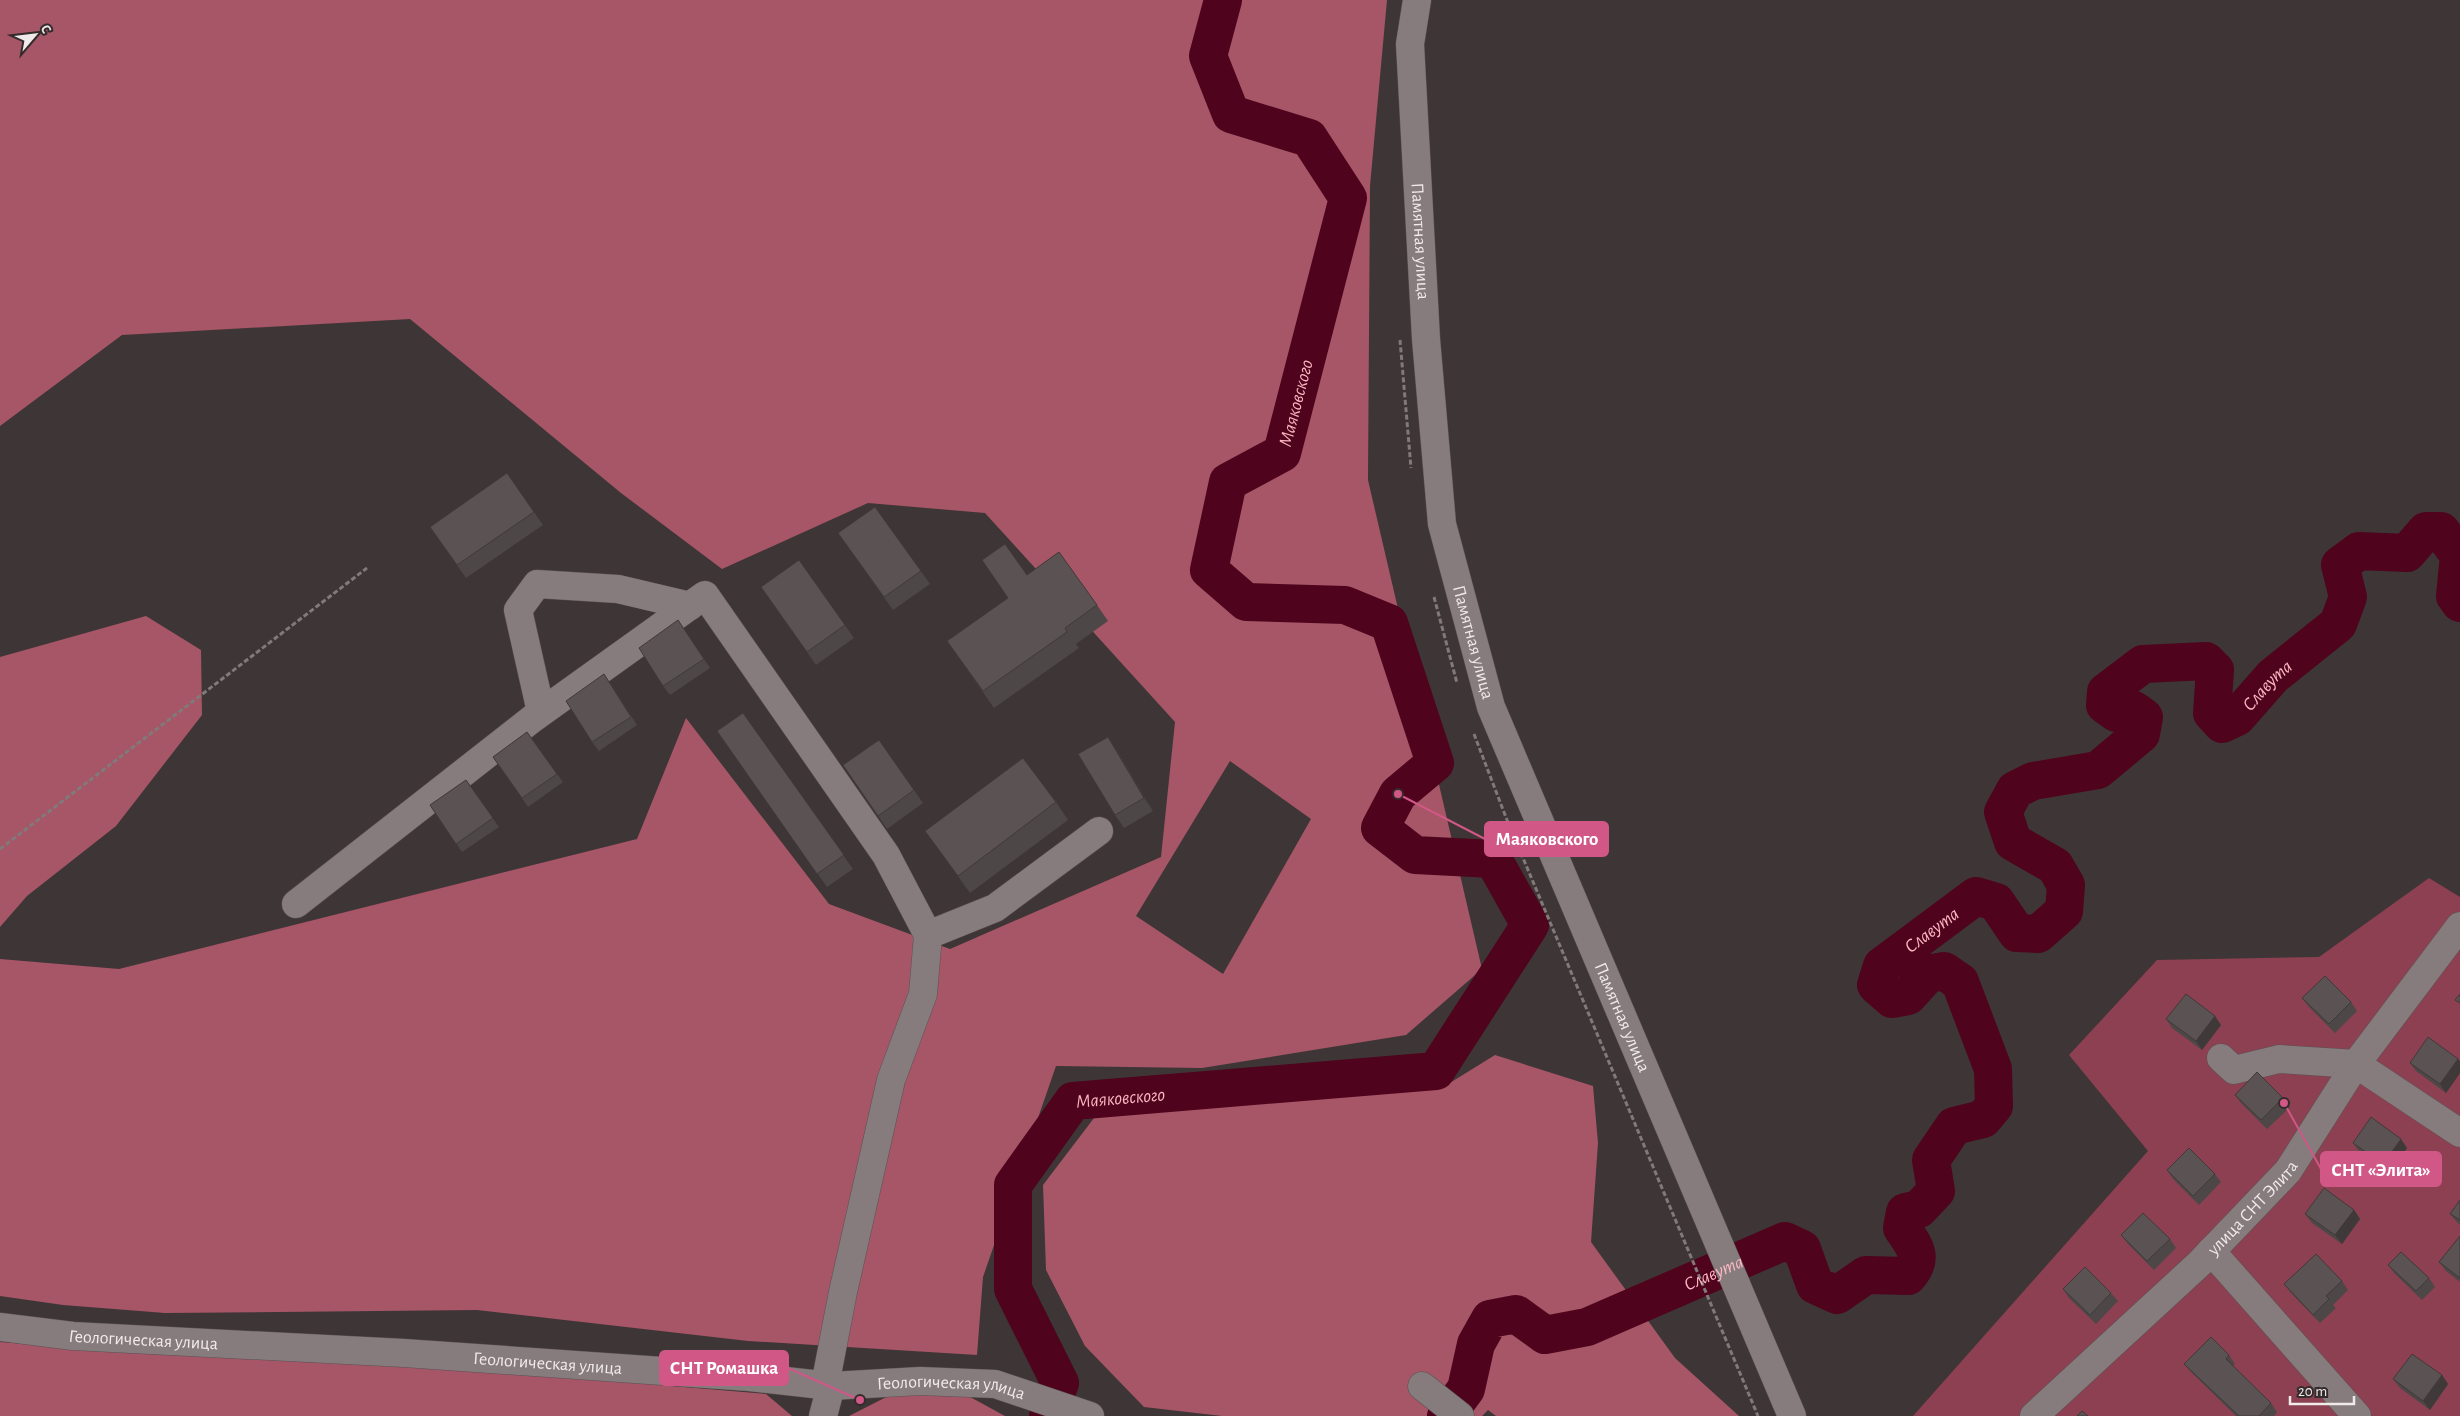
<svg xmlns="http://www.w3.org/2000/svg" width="2460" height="1416" font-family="'Alegreya Sans',sans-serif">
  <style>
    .green { fill: #8d4051 }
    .forest { fill: #a65666; fill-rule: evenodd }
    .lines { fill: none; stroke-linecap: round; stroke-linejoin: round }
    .river { stroke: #4f031d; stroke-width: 38 }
    .minor-casing { stroke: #5a5253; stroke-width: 29 }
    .path { stroke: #81797a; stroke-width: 3; stroke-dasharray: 5 2.5; stroke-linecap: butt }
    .minor { stroke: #867b7d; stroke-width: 28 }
    .wall { fill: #4e4747 }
    .shaded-wall { fill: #40393a }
    .building { fill: #5b5253; stroke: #40393a }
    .labels { text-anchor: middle; stroke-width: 5; stroke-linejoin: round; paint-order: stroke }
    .street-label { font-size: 18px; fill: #f0eaea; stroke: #342b2c }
    .water-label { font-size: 19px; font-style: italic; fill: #fbb6c1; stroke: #342b2c }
    .leader { fill: none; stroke: #d05786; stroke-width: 2 }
    .callout-dot { fill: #d05786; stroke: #342b2c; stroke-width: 2 }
    .callout { fill: #d05786; stroke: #d05786; stroke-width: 2 }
    .callout-label { font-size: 19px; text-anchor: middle; font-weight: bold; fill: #fff }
  </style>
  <rect width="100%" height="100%" fill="#3e3536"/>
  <polygon class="green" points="2429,878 2460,897 2460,1416 1913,1416 2148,1151 2069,1055 2157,960 2319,957"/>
  <g class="forest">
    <path d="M0,0H1387L1370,186L1368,480L1482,969L1406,1035L1202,1068L1056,1066L983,1277L977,1355L748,1341L477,1310L165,1313L63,1305L0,1296V959L119,969L637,839L686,718L829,904L950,949L1161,857L1175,722L985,513L868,503L722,569L621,493L410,319L122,335L0,426ZM1230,761L1311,819L1223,974L1136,916Z"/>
    <polygon points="146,616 201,650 202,715 116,826 27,896 0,927 0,657"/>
    <polygon points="1495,1055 1593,1086 1598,1143 1591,1242 1675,1358 1739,1416 1496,1416 1488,1410 1482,1416 1222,1416 1144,1407 1085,1346 1046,1270 1043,1185 1094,1118 1156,1108 1247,1099 1440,1089"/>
    <polygon points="0,1342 145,1352 474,1369 766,1394 792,1416 0,1416"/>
    <polygon points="900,1390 961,1392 1005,1416 849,1416"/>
  </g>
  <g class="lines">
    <g class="river">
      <path id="s1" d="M1048,1416L1060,1383L1013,1289V1185L1073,1101L1436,1071L1530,925L1493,859L1415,855L1380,828L1398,794L1435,763L1389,623L1345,605L1246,602L1209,570L1228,482L1282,453L1348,198L1309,138L1231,114L1208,56L1223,0"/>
      <path id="s2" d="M1446,1416L1466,1389L1476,1344L1490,1319L1516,1314L1545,1335L1587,1327L1785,1241L1802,1249L1815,1285L1837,1295L1866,1275L1908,1276C1925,1257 1914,1246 1902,1228L1905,1212L1919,1209L1936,1191L1931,1160L1954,1126L1983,1119L1994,1106L1993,1069L1960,982L1944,971L1928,974L1908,996L1892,999L1876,985L1882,966L1976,896L1996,902L2017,933L2038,934L2064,911L2066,885L2055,866L2013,842L2003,812L2015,790L2033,781L2098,770L2141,734L2144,717L2134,710L2116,713L2105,705L2106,692L2143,664L2206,661L2215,670L2212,713L2222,724L2237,717L2273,676L2338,624L2348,597L2340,565L2359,551L2407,553L2426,531H2441L2459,555L2455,596L2460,603"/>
    </g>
    <g class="minor-casing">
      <g id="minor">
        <path id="s3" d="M1417,0L1410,44L1426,339L1442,524L1491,707L1792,1416"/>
        <polyline points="541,712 518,610 537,584 618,589 690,606"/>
        <polyline points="296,904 532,719 705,595 886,855 928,935 923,994 891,1080 843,1292 825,1385"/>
        <polyline points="928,935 995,908 1099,831"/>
        <polyline points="2221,1058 2234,1070 2279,1059 2356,1064 2460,926"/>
        <polyline points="2211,1251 2357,1416"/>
        <path id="s4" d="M0,1327L73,1336L404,1353L749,1377L831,1386L920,1381L995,1384L1090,1416"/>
        <polyline points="1422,1386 1460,1416"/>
        <polyline points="823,1416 831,1386"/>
        <path id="s5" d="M2034,1416L2200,1263L2288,1171L2356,1064L2460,1133"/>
      </g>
    </g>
    <g class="path">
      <polyline points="1400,340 1411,468"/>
      <polyline points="1434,597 1457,683"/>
      <polyline points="1474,734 1507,820 1758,1416"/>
      <polyline points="0,849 367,568"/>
    </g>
    <use href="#minor" class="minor"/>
  </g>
  <g class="wall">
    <polygon points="507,473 543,525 466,578 430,527"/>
    <polygon points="875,507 930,584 893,610 838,533"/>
    <polygon points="799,560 854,638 816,665 761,587"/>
    <polygon points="1027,575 1097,605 1108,621 1076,644 1079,648 994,708 947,641 1008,598"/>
    <polygon points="678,620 710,668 670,695 663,686"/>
    <polygon points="604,674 637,725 599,751 592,742"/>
    <polygon points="743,713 853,869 827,887 717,731"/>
    <polygon points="527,732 563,782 528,807 493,757"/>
    <polygon points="879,740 923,803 887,829 843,765"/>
    <polygon points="1117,750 1153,811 1124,828 1115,815"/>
    <polygon points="466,780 499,827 462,852 430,805"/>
    <polygon points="1056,802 1068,820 970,893 925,831"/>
    <polygon points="2302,998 2351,1002 2357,1011 2335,1033 2309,1007"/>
    <polygon points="2166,1019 2221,1025 2202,1050 2172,1028"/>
    <polygon points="2458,1059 2460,1061 2460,1073 2446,1093 2416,1071 2410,1063"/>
    <polygon points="2235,1095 2283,1098 2290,1107 2267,1129 2241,1103"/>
    <polygon points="2353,1143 2407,1148 2389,1173 2359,1151"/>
    <polygon points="2167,1170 2215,1174 2221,1182 2199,1205 2173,1179"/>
    <polygon points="2460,1200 2460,1225 2457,1222 2450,1214"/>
    <polygon points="2354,1210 2360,1219 2342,1244 2312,1223 2305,1214"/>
    <polygon points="2121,1235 2170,1239 2176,1248 2154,1270 2128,1244"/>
    <polygon points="2460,1236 2460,1282 2446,1271 2439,1262"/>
    <polygon points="2388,1265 2429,1278 2435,1287 2422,1300 2395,1274"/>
    <polygon points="2342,1281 2348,1290 2333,1305 2336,1308 2320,1323 2291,1293 2284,1284"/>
    <polygon points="2063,1289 2111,1293 2118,1301 2096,1324 2069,1298"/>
    <polygon points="2229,1355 2235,1364 2233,1366 2271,1403 2277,1412 2274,1416 2236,1416 2191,1372 2184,1364"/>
    <polygon points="2442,1375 2448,1384 2430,1410 2400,1388 2393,1379"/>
  </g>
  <g class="shaded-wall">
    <polygon points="1108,737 1117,750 1153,811 1144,798"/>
    <polygon points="2215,1016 2221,1025 2202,1050 2196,1041"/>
    <polygon points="2458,1059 2460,1061 2460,1073 2446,1093 2440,1084"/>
    <polygon points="2401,1139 2407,1148 2389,1173 2383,1164"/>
    <polygon points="2354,1210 2360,1219 2342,1244 2335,1235"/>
    <polygon points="2442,1375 2448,1384 2430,1410 2423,1401"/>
  </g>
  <g class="building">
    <polygon points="507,473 534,512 457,565 430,527"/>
    <polygon points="875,507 921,571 884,597 838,533"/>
    <polygon points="1005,544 1027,575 1059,552 1097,605 1065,628 1067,632 983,691 947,641 1008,598 982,560"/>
    <polygon points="799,560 845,625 807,652 761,587"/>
    <polygon points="678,620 704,659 663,686 639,648"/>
    <polygon points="604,674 631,717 592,742 566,701"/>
    <polygon points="743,713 844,855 817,874 717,731"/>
    <polygon points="527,732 557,774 522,798 493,757"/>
    <polygon points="1108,737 1144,798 1115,815 1078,754"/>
    <polygon points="879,740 914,790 878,816 843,765"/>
    <polygon points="1023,758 1056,802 958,876 925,831"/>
    <polygon points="466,780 493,818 456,844 430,805"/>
    <polygon points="2325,976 2351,1002 2329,1024 2302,998"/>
    <polygon points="2186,994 2215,1016 2196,1041 2166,1019"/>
    <polygon points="2460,994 2460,1003 2455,1000"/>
    <polygon points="2428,1037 2458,1059 2440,1084 2410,1063"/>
    <polygon points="2257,1072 2283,1098 2261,1120 2235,1095"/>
    <polygon points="2371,1117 2401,1139 2383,1164 2353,1143"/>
    <polygon points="2189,1148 2215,1174 2193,1196 2167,1170"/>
    <polygon points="2324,1188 2354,1210 2335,1235 2305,1214"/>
    <polygon points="2460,1200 2460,1220 2450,1214"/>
    <polygon points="2143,1213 2170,1239 2147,1261 2121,1235"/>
    <polygon points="2460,1236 2460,1278 2439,1262"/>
    <polygon points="2401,1252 2429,1278 2416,1291 2388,1265"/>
    <polygon points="2316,1254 2342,1281 2326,1296 2329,1299 2313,1315 2284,1284"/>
    <polygon points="2085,1267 2111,1293 2090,1315 2063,1289"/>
    <polygon points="2211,1337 2229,1355 2226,1359 2271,1403 2259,1416 2239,1416 2184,1364"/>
    <polygon points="2412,1354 2442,1375 2423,1401 2393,1379"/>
    <polygon points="2082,1411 2088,1416 2077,1416"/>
  </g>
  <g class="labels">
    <g class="street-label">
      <text dy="6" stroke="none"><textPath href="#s3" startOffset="242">Памятная улица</textPath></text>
      <text dy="6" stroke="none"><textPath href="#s3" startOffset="648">Памятная улица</textPath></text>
      <text dy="6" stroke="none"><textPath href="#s3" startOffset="1052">Памятная улица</textPath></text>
      <text dy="6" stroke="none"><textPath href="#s5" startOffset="302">улица СНТ Элита</textPath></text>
      <text dy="6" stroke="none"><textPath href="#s4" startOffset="144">Геологическая улица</textPath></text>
      <text dy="6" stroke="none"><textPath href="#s4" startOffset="549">Геологическая улица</textPath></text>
      <text dy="6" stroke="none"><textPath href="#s4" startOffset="954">Геологическая улица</textPath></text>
    </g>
    <g class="water-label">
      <text dy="7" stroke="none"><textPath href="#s1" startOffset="1716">Маяковского</textPath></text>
      <text dy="7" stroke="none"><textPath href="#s2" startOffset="1911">Славута</textPath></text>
      <text dy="7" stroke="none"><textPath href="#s2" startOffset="1131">Славута</textPath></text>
      <text dy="7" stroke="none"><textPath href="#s1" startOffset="395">Маяковского</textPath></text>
      <text dy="7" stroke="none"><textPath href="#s2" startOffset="351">Славута</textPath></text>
    </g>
  </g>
  <path class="leader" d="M1398 794L1485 839M2284 1103L2321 1169M860 1400L788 1368"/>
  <g class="callout-dot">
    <circle cx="1398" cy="794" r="5"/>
    <circle cx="2284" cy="1103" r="5"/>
    <circle cx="860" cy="1400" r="5"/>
  </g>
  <g class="callout">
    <rect x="1485" y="822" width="123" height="34" rx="5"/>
    <rect x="2321" y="1152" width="120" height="34" rx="5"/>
    <rect x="660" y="1351" width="128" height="34" rx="5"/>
  </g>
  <g class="callout-label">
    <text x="1547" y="845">Маяковского</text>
    <text x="2381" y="1176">СНТ «Элита»</text>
    <text x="724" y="1374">СНТ Ромашка</text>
  </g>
  <g transform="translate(35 35) rotate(62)" stroke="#342b2c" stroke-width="4" paint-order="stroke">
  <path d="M0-4L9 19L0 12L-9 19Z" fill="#f0eaea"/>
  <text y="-8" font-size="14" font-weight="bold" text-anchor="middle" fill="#f0eaea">С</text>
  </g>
  <path d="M2290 1396v8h64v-8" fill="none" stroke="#f0eaea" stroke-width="2.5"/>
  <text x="2298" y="1396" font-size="15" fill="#f0eaea" stroke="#342b2c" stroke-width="4" paint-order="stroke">20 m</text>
</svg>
